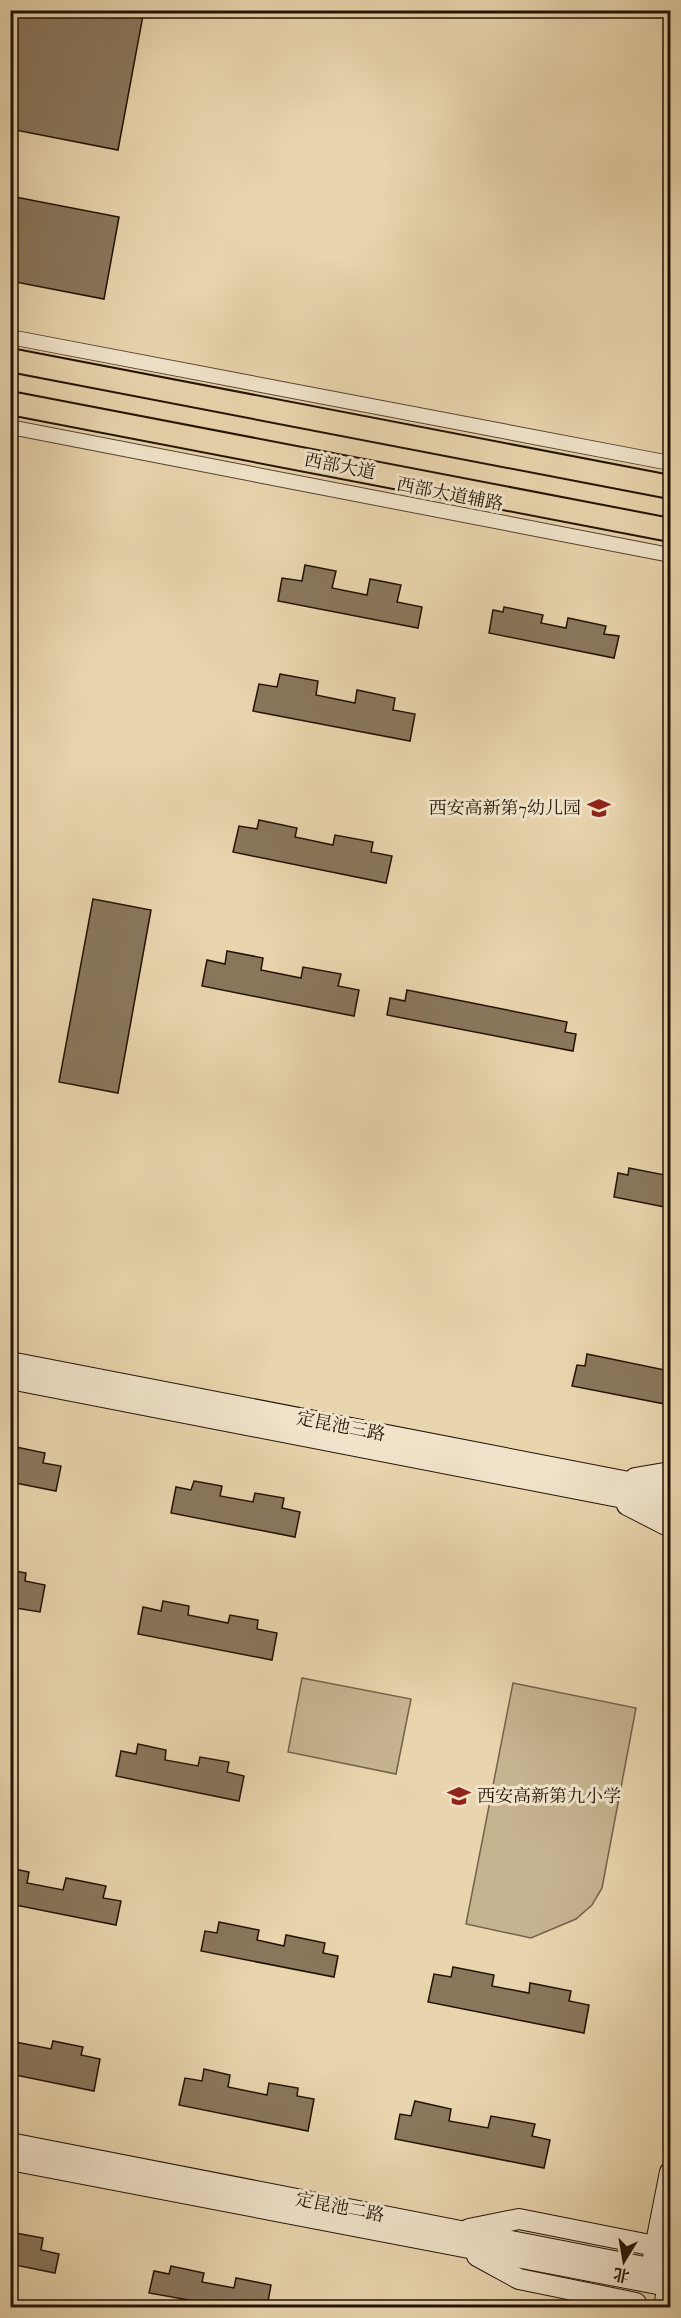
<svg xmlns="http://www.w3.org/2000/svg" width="681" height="2318" font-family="'IM FELL English','Noto Serif SC',serif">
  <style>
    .green { fill: #c6b390; stroke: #74624a; stroke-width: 1.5 }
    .building { fill: #89775c; stroke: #221204; stroke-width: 1.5 }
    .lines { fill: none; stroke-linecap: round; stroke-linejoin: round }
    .street-casing { stroke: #54422e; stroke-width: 16 }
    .secondary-casing { stroke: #221204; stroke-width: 22 }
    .primary-casing { stroke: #221204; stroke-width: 26 }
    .street { stroke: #f0e3ca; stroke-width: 14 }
    .secondary { stroke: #f0e3ca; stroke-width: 20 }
    .primary { stroke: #e8d4ad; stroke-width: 22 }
    .labels { text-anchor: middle; stroke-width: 6; stroke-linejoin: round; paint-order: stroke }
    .street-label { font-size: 18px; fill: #221204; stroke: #f0e3ca }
    .poi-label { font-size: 18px; fill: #221204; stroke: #f0e3ca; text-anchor: end }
  </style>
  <rect width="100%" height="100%" fill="#e8d4ad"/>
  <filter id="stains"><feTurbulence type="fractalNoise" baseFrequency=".00333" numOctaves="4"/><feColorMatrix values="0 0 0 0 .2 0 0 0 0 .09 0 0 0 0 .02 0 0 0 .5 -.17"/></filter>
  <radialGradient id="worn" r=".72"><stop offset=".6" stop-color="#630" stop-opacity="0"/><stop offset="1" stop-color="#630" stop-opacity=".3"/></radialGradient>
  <g class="green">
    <polygon points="302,1678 411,1699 396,1774 288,1752"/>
    <polygon points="513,1683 636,1708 602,1888 592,1905 576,1919 531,1938 466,1924"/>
  </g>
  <g class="building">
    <polygon points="10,10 144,10 118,150 10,129"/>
    <polygon points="10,196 119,217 104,299 10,281"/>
    <polygon points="305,565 336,571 332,588 367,595 370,579 401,585 397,602 422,607 418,628 278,601 282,578 302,581"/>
    <polygon points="504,607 543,615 541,623 566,628 568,618 606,626 604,634 619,636 614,658 489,633 493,610 503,612"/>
    <polygon points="280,674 318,681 316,695 355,703 357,690 395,698 393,710 415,714 410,741 253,711 259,684 277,687"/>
    <polygon points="259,820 297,828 295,837 333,845 335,835 373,842 371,852 392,856 386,883 233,852 239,826 257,829"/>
    <polygon points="93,899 151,910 118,1093 59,1082"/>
    <polygon points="227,951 263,958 261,970 301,978 303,967 341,974 338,986 359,990 354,1016 202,986 207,960 225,964"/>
    <polygon points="407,990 567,1022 565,1032 576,1034 573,1051 387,1015 390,998 405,1001"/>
    <polygon points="629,1168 665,1175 664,1183 670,1184 670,1208 614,1197 618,1173 628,1175"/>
    <polygon points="587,1354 670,1371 670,1405 572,1386 577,1365 585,1366"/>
    <polygon points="16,1447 45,1453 43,1463 61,1466 56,1491 10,1482 10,1456 14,1457"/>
    <polygon points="194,1481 222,1486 220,1496 253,1502 255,1493 284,1498 282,1508 300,1512 295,1537 171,1513 176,1487 191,1490"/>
    <polygon points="10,1570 26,1573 25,1581 45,1585 40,1612 10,1607"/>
    <polygon points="163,1601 189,1606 188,1615 228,1623 230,1615 258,1620 257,1629 277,1633 272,1660 138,1634 143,1607 161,1611"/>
    <polygon points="138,1744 166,1750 165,1760 198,1766 200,1757 229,1762 227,1772 244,1776 239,1801 116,1776 121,1751 136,1754"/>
    <polygon points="10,1868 29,1872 27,1883 63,1890 66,1878 106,1886 103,1898 121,1901 116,1925 10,1904"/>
    <polygon points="219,1922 259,1930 257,1940 284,1946 286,1935 325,1943 323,1953 338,1956 334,1977 201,1951 205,1931 217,1933"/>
    <polygon points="453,1967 494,1975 492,1986 529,1993 530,1983 571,1991 569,2001 589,2005 584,2033 428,2002 434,1974 451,1977"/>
    <polygon points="10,2041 51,2049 53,2041 83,2047 81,2055 100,2059 94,2091 10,2074"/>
    <polygon points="204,2069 230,2075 228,2087 267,2095 269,2083 298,2088 297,2096 314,2099 308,2131 179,2105 185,2078 202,2081"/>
    <polygon points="415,2101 451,2109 449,2121 488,2128 491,2116 535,2124 532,2136 550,2140 544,2168 395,2139 400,2114 411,2116"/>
    <polygon points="10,2232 43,2238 41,2250 59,2254 55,2273 10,2264"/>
    <polygon points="171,2266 204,2273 202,2282 234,2288 236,2278 271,2285 267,2307 228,2307 149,2293 154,2271 169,2274"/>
  </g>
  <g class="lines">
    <g class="street-casing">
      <g id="street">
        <polyline points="10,337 670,463"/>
        <polyline points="10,427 670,555"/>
      </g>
    </g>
    <g class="secondary-casing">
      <g id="secondary">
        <polyline points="10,1362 670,1490"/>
        <polyline points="10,1379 670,1507"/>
        <polyline points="635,1478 670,1472"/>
        <polyline points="627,1505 670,1527"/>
        <polyline points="10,2143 670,2272 664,2308"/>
        <polyline points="10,2160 668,2286"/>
        <polyline points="469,2229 519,2219 655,2246"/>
        <polyline points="477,2256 519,2279 636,2303"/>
        <polyline points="653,2258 670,2172"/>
      </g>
    </g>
    <g class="primary-casing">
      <g id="primary">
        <polyline points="10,360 670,487"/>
        <polyline points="10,403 670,530"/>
      </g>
    </g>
    <use href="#street" class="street"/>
    <use href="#secondary" class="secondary"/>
    <use href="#primary" class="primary"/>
  </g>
  <defs>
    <g id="school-bare" transform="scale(1.8)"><path d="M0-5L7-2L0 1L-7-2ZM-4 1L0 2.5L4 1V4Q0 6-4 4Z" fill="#8f2418" stroke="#f0e3ca" stroke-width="2.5" paint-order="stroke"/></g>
  </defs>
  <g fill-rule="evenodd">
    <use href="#school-bare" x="599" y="808"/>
    <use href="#school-bare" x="459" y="1796"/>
  </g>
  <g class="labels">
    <g class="street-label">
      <text transform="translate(340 466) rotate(11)" y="6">西部大道</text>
      <text transform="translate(450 494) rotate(11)" y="6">西部大道辅路</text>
      <text transform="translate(341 1426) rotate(11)" y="6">定昆池三路</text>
      <text transform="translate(340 2207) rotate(11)" y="6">定昆池二路</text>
    </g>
    <g class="poi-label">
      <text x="581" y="814">西安高新第7幼儿园</text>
      <text x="477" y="1802" text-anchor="start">西安高新第九小学</text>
    </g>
  </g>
  <rect width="681" height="2318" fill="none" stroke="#e8d4ad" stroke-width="36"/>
  <rect x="12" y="12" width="657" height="2294" fill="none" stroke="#221204" stroke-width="3"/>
  <rect x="18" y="18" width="645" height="2282" fill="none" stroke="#221204" stroke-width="1.5"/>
  <g transform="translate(624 2261) rotate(191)" stroke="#f0e3ca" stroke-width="4.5" paint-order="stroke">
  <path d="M0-4.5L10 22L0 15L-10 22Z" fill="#221204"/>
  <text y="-9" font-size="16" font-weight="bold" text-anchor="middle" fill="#221204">北</text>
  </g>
  <rect width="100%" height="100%" filter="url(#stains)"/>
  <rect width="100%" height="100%" fill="url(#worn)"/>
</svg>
